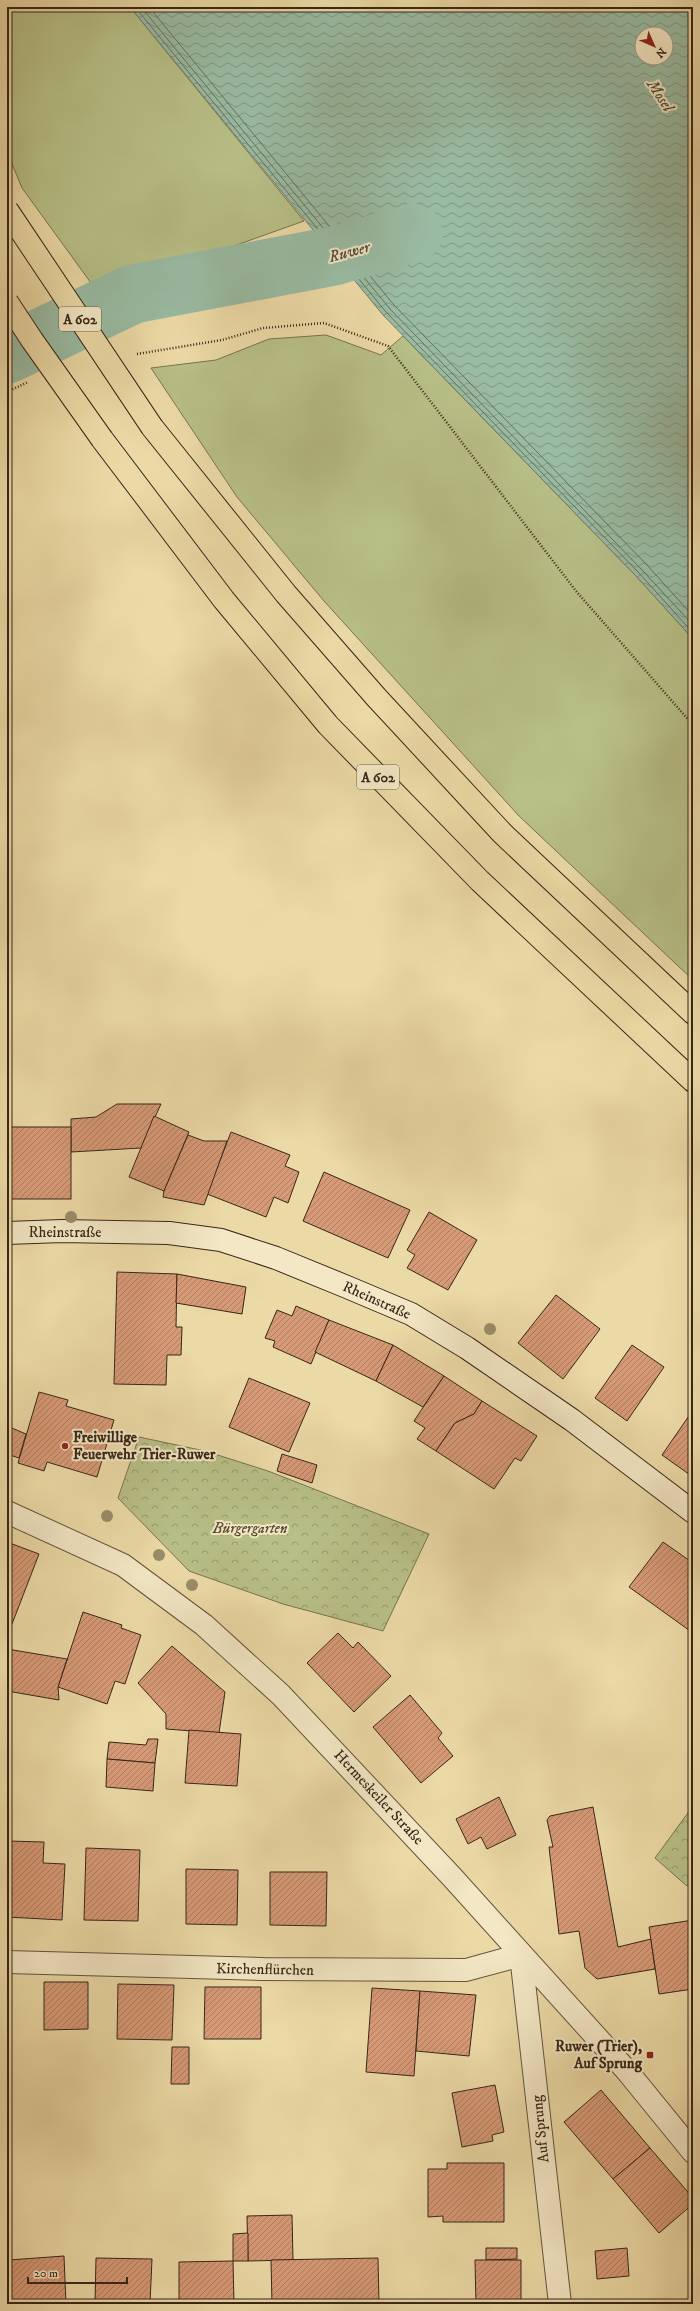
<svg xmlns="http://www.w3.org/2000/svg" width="700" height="2311" font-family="'IM FELL DW Pica',serif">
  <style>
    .grass { fill: #b8c087; stroke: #787350 }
    .forest { fill: url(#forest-crowns); stroke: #787350 }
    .water { fill: url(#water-waves); stroke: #727f6c; fill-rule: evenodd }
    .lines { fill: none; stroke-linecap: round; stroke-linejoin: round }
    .shore { stroke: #68705e; stroke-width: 1 }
    .river { stroke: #99bba3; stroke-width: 59 }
    .building { fill: url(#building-hatch); stroke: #37261a }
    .minor-casing { stroke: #64533d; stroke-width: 24 }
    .secondary-casing { stroke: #37261a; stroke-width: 24 }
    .motorway-casing { stroke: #37261a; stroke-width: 24 }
    .path { stroke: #37261a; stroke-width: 2.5; stroke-dasharray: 1 2; stroke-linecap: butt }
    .minor { stroke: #f3e7c5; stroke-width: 22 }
    .secondary { stroke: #f3e7c5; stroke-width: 22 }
    .motorway { stroke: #ecdaa6; stroke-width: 22 }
    .motorway-bridge-casing { stroke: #37261a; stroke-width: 24; stroke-linecap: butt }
    .motorway-bridge { stroke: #ecdaa6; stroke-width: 22 }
    .tree { fill: #9a8c68 }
    .poi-dot { fill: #8f2418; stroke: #f3e7c5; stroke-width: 1.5 }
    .labels { text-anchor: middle; stroke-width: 4; stroke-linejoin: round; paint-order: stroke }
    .shield { fill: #f3e7c5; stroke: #6f604d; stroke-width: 1 }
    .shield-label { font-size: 14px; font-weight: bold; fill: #37261a }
    .street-label { font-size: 15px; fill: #37261a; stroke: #f3e7c5 }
    .poi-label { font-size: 15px; font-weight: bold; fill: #37261a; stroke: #f3e7c5; text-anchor: start }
    .park-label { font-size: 15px; font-style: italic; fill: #574c35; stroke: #f3e7c5 }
    .water-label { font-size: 16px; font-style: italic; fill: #504b3c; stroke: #f3e7c5 }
  </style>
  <defs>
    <pattern id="forest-crowns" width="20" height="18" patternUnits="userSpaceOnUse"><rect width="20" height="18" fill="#b8c087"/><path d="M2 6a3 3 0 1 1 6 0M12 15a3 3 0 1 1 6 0" fill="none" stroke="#969c6e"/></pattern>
    <pattern id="water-waves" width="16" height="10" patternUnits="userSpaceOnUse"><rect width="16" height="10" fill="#99bba3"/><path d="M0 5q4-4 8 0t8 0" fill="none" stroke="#7e9884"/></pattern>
    <pattern id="building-hatch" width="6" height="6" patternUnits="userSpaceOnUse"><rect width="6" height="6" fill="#d79a76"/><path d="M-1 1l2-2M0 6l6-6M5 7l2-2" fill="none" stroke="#af7d60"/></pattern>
  </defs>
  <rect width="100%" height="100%" fill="#ecdaa6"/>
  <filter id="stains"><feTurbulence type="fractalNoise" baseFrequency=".005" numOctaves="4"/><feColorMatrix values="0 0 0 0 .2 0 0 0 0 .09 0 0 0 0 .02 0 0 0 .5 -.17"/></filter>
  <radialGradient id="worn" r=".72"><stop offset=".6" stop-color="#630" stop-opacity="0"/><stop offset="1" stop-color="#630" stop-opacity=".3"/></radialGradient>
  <g class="grass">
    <polygon points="7,7 130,7 304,221 99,294 22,188 7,152"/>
    <polygon points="326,335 381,355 403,336 636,576 693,639 693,980 519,816 324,601 237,497 151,368 216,360 269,339"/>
  </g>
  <g class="forest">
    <polygon points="139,1437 205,1451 268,1471 429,1534 383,1631 283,1604 189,1571 118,1498"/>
    <polygon points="693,1806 693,1879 687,1886 655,1858"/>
  </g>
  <path class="water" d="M130,7H693V639L636,576L383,315ZM642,34H666V58H642Z"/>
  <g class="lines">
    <g class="shore">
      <polyline points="135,7 386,312 639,573 693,633"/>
      <polyline points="141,7 390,309 642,570 693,625"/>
      <polyline points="149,7 394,305 647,565 693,616"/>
    </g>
    <polyline class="river" points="7,354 133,294 334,256 413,233"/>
  </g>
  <g class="building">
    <polygon points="117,1104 161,1104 141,1148 71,1152 71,1119 96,1117"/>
    <polygon points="154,1116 189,1132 164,1191 129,1177"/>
    <rect x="7" y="1127" width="64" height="72"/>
    <polygon points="231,1132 290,1155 285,1166 299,1172 288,1203 274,1197 266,1217 207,1194"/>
    <polygon points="188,1135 204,1141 227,1141 204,1205 163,1197 164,1191"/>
    <polygon points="324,1172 410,1210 388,1258 303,1221"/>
    <polygon points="429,1212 477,1240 448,1290 407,1268 415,1255 407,1250"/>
    <polygon points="117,1272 177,1274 176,1327 182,1327 181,1355 167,1355 166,1385 114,1384"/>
    <polygon points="177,1274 246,1287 242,1314 176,1303"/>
    <polygon points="556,1295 600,1329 563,1379 518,1343"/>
    <polygon points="296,1306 329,1320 311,1364 273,1347 275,1341 265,1338 277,1310 292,1316"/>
    <polygon points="329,1320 393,1345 376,1381 315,1352"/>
    <polygon points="393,1345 444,1376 423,1407 376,1381"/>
    <polygon points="632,1345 664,1367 627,1421 595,1398"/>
    <polygon points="444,1376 482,1401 474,1414 455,1423 436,1451 417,1439 425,1428 414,1421"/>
    <polygon points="249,1378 310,1403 289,1452 229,1427"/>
    <polygon points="39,1392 68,1400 66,1406 114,1420 97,1477 47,1462 44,1471 18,1463"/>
    <polygon points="482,1401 537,1436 521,1461 515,1458 494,1489 436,1451 455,1423 474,1414"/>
    <polygon points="693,1410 693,1477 662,1455"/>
    <polygon points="7,1426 26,1434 19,1458 7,1454"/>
    <polygon points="282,1454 317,1465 312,1483 277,1471"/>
    <polygon points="7,1542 39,1554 12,1624 7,1622"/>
    <polygon points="663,1542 693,1563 693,1633 629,1587"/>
    <polygon points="83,1612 122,1625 121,1628 141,1635 125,1684 115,1681 107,1704 58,1687"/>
    <polygon points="338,1633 353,1648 358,1642 391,1676 354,1712 307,1663"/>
    <polygon points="172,1646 225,1692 219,1733 166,1729 166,1714 138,1683"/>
    <polygon points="7,1649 67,1659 58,1687 59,1700 7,1691"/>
    <polygon points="410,1695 442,1733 438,1738 453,1756 421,1783 373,1727"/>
    <polygon points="189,1730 241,1734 237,1786 185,1783"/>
    <polygon points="148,1739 158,1739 155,1763 107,1759 109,1742 146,1745"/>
    <polygon points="107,1759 155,1763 153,1791 106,1787"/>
    <polygon points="499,1797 516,1835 487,1849 481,1837 468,1844 456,1819"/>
    <polygon points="593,1807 618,1947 651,1939 655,1969 597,1979 585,1968 579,1931 559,1934 549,1847 553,1847 547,1820 550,1816"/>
    <polygon points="7,1841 44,1842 43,1863 65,1864 62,1920 7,1917"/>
    <polygon points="86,1848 140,1850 138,1921 84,1920"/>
    <polygon points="186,1869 238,1870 237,1925 186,1924"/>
    <polygon points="270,1872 327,1872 326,1926 270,1925"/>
    <polygon points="693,1920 693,1989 659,1994 649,1927"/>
    <polygon points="44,1982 88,1982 88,2029 44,2030"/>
    <polygon points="118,1984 174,1985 172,2040 117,2039"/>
    <polygon points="205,1987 261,1987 261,2039 204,2039"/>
    <polygon points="372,1988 420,1991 414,2076 366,2072"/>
    <polygon points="420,1991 476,1995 469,2056 416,2051"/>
    <polygon points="172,2047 189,2047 189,2084 171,2084"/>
    <polygon points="495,2085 504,2132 492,2135 493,2141 462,2147 452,2093"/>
    <polygon points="601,2090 650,2148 613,2179 564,2122"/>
    <polygon points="650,2148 693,2198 693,2204 659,2233 613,2179"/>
    <polygon points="447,2163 504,2163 504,2222 443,2222 443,2216 428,2217 428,2169 447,2169"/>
    <polygon points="292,2215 293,2260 248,2261 247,2216"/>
    <polygon points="248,2233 248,2261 233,2261 233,2234"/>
    <polygon points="486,2248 517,2248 517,2259 486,2260"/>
    <polygon points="627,2248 629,2276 597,2279 595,2251"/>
    <polygon points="64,2256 66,2304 12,2304 9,2260"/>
    <polygon points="96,2258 152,2259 150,2304 95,2304"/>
    <polygon points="378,2258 379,2304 272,2304 271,2260"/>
    <polygon points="475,2260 521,2260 521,2304 476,2304"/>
    <polygon points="233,2261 234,2304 179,2304 179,2262"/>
  </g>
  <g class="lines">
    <g class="minor-casing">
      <g id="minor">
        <polyline points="7,1512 123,1565 204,1625 281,1695 452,1877 627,2071 693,2152"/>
        <polyline points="7,1962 263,1969 466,1970 521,1955 560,2304"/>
      </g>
    </g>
    <g class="secondary-casing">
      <polyline id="secondary" points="7,1233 62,1231 169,1233 221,1240 276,1258 347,1287 411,1314 467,1348 572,1420 693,1512"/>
    </g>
    <g class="motorway-casing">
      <g id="motorway">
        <polyline points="152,427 286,594 376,697 503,834 693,1013"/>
        <polyline points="102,439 224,600 328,725 480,881 693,1081"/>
      </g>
    </g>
    <g class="path">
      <polyline points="137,354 222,340 263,328 324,323 388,346 576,591 693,725"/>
      <polyline points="7,392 28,382"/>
    </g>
    <use href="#minor" class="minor"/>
    <use href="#secondary" class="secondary"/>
    <use href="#motorway" class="motorway"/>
    <g class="motorway-bridge-casing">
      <g id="motorway-bridge">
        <polyline points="7,210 152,427"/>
        <polyline points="7,302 32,340 102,439"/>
      </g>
    </g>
    <use href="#motorway-bridge" class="motorway-bridge"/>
  </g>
  <g class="tree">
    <circle cx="71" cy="1217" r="6"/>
    <circle cx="490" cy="1329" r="6"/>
    <circle cx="107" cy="1516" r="6"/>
    <circle cx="159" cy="1555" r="6"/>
    <circle cx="192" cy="1585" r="6"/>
  </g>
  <g class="poi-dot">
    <circle cx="65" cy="1446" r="4"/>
    <rect x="646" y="2051" width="8" height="8" rx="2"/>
  </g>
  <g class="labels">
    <g class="shield">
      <rect x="59" y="307" width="42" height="24" rx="3"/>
      <rect x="357" y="765" width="42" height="24" rx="3"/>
    </g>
    <g class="shield-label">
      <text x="80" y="324">A 602</text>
      <text x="378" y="782">A 602</text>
    </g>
    <g class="street-label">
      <text x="65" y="1237">Rheinstraße</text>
      <text transform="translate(377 1300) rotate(24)" y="5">Rheinstraße</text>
      <text transform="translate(379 1797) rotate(47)" y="5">Hermeskeiler Straße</text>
      <text transform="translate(265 1969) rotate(1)" y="5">Kirchenflürchen</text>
      <text transform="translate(540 2129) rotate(-96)" y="5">Auf Sprung</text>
    </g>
    <g class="poi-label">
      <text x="73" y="1442">Freiwillige<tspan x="73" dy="17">Feuerwehr Trier-Ruwer</tspan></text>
      <text x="642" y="2051" text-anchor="end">Ruwer (Trier),<tspan x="642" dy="17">Auf Sprung</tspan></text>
    </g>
    <g class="park-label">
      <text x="250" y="1533">Bürgergarten</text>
    </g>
    <g class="water-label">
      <text transform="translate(661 95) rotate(56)" y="6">Mosel</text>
      <text transform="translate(349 251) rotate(-15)" y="6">Ruwer</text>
    </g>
  </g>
  <rect width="700" height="2311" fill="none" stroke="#ecdaa6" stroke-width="24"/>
  <rect x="8" y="8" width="684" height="2295" fill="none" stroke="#37261a" stroke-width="2"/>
  <rect x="12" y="12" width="676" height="2287" fill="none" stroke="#37261a"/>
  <g transform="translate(654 46) rotate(135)"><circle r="19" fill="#f3e7c5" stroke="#a89a81"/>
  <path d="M0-3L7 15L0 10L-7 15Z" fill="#8f2418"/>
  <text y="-6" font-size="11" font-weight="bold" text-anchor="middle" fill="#37261a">N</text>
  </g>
  <path d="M28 2277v6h99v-6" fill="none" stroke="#37261a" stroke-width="2"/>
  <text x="34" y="2277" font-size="12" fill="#37261a" stroke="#f3e7c5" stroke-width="3" paint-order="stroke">20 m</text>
  <rect width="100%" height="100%" filter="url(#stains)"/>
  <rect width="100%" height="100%" fill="url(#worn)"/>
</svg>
